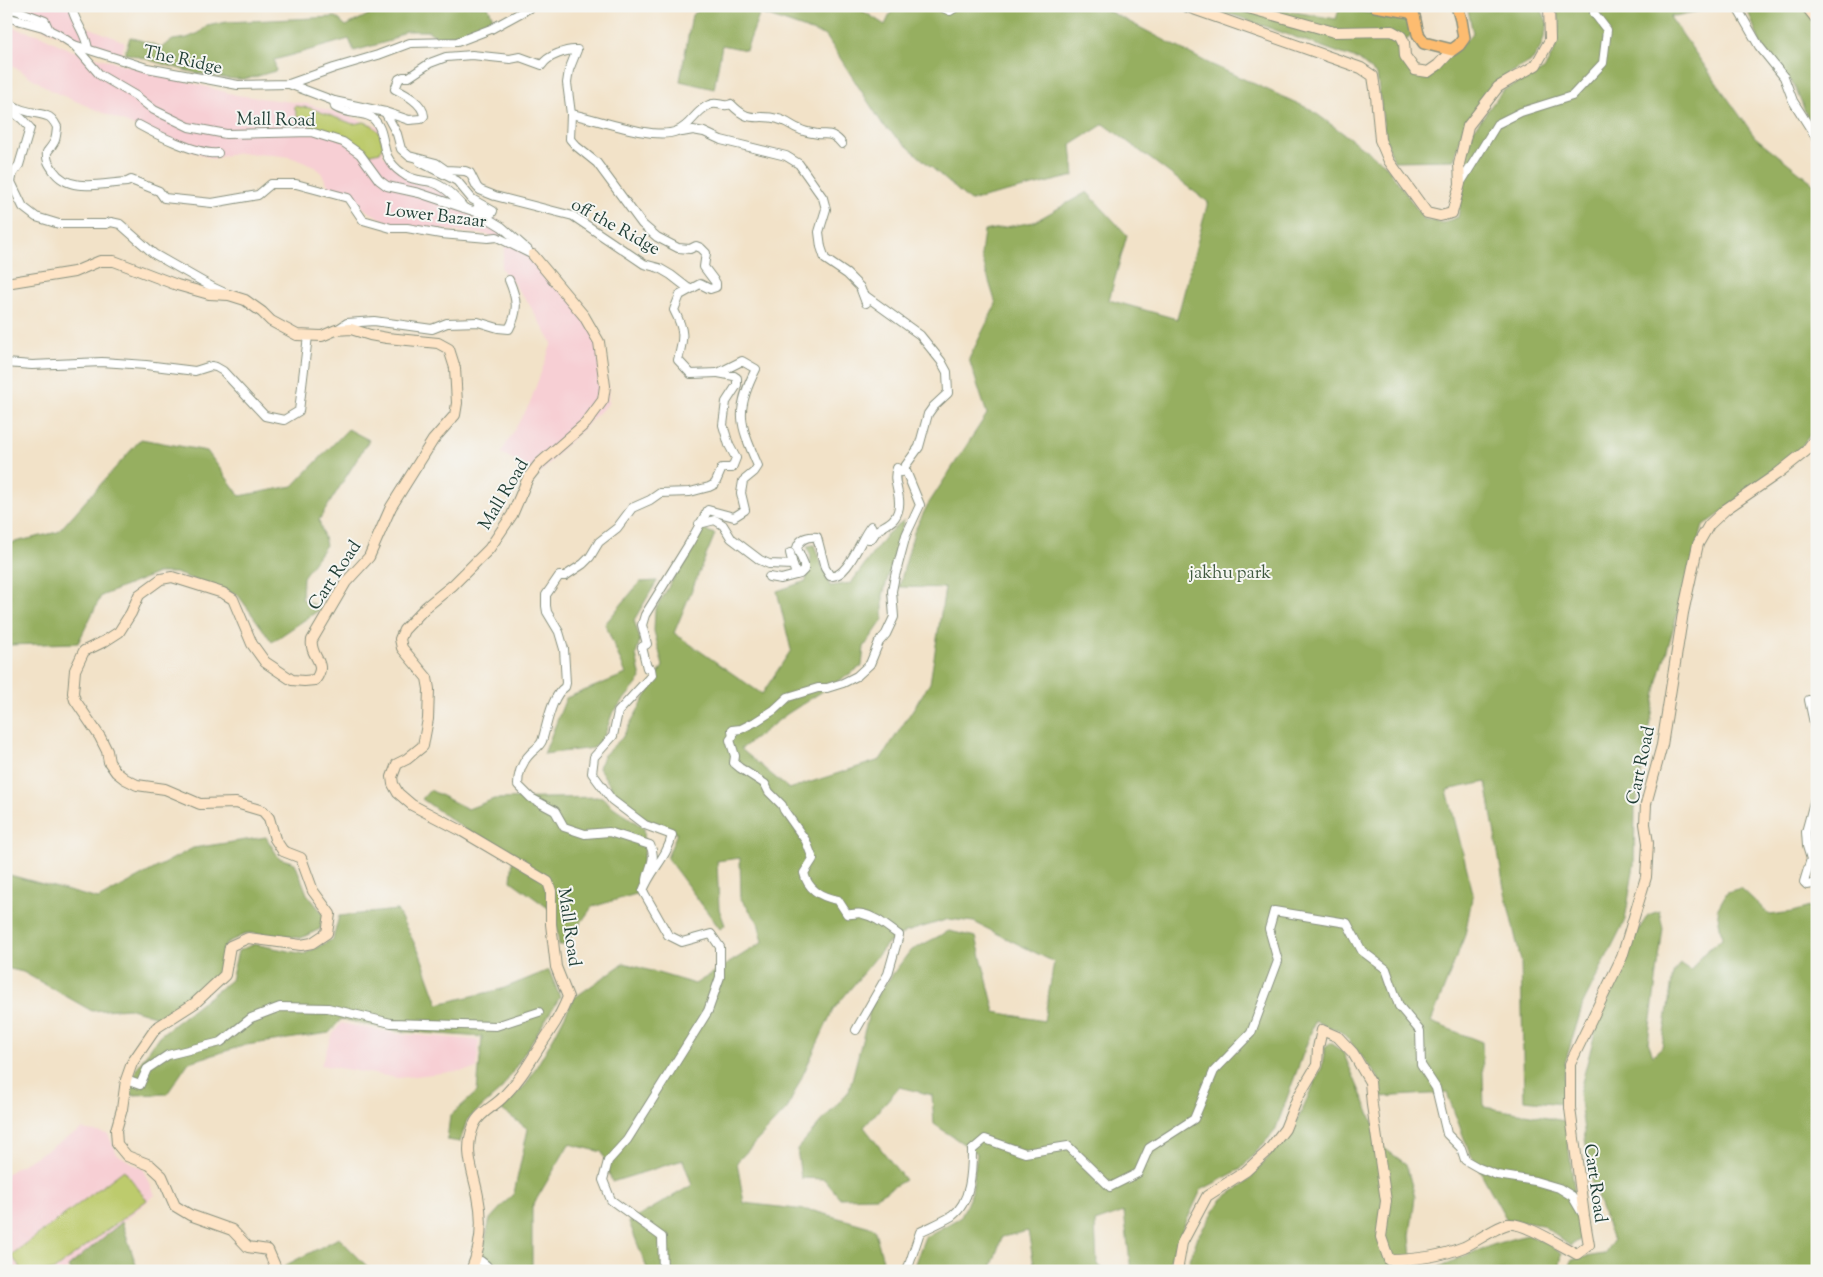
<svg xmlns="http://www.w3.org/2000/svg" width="1823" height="1277" font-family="'Sorts Mill Goudy',serif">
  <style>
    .built { fill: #f7cfd4 }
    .green { fill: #bdcb6d; stroke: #6e8450 }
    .forest { fill: #96af60; stroke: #5a764a }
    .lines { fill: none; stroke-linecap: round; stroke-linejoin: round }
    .street-casing { stroke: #88907e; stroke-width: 10 }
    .secondary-casing { stroke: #88907e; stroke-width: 12 }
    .primary-casing { stroke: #88907e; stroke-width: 14 }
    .street { stroke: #fff; stroke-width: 8 }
    .secondary { stroke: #fee4c6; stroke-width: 10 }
    .primary { stroke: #fdbc70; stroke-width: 11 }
    .labels { text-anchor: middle; stroke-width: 4; stroke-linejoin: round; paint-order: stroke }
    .street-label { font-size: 18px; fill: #1f3d34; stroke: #f6f6f2 }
    .park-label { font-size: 18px; fill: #3f593f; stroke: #f6f6f2 }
  </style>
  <rect width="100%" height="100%" fill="#f6f6f2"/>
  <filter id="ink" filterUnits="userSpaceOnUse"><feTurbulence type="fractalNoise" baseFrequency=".02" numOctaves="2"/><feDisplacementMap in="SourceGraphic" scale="10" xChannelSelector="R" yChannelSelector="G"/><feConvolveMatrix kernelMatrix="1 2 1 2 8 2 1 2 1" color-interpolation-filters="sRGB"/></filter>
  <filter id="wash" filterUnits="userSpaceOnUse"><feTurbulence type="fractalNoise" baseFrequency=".0096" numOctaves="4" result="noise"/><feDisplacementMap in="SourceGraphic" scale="20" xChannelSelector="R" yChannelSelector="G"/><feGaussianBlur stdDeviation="1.12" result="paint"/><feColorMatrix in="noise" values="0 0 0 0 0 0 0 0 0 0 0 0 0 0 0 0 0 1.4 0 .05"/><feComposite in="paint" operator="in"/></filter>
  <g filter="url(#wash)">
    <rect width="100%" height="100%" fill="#f2e2c8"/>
    <g class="built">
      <polygon points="6,6 74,6 78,23 125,42 121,57 72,41 43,28 6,21"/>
      <polygon points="6,26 40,35 70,50 237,95 308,104 382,127 383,155 414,183 439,188 464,204 496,219 523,240 571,296 595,327 608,388 608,404 561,450 540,474 501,453 529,405 552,343 529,304 501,268 506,243 489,235 392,224 367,211 351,197 331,190 320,171 312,165 290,157 273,155 237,153 212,159 54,92 13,66 6,64"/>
      <polygon points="341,1023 399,1034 479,1040 477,1069 398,1078 321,1065 331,1037"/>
      <polygon points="82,1129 108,1134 117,1154 144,1170 155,1195 64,1271 12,1271 6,1264 6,1174"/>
    </g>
    <g class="green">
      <polygon points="294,106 310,108 353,124 364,122 372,125 379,132 383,145 380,152 370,154 344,140 312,128 307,120 298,118"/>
      <polygon points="124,1170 147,1200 53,1271 23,1271 11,1255"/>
    </g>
    <g class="forest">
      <path d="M392,6H488L494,21L467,33L437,37L428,31H405L390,41L354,51L349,39L274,60L276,71C265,73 253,79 242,79C207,80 159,62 125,53L130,37L162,47L173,40L187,38L199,33L207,26L227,22L336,17L346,26L372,13Z"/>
      <polygon points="704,6 855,6 885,25 894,6 1099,6 1208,63 1310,109 1385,164 1424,219 1442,223 1458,217 1463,189 1465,163 1472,132 1502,91 1544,70 1555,49 1560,22 1553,6 1723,6 1670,17 1755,137 1817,186 1817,426 1784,469 1703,526 1658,681 1635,809 1634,865 1625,920 1583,1004 1565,1063 1563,1104 1524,1100 1521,961 1504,888 1486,782 1447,790 1473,893 1465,935 1431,1022 1482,1042 1484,1107 1565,1121 1581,1239 1570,1246 1542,1225 1507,1220 1469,1151 1447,1093 1379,1097 1378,1077 1343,1033 1315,1021 1275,1131 1241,1169 1201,1190 1174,1248 1168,1271 1131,1271 1124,1212 1095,1222 1097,1264 1106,1271 1035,1271 1028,1231 1002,1237 990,1271 912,1271 925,1237 961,1217 972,1192 977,1153 934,1124 932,1095 899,1087 864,1127 905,1180 876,1197 840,1198 824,1179 801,1178 797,1149 849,1091 872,1002 910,951 949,931 976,937 995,1012 1044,1021 1054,962 974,922 949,919 906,932 887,944 833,1010 787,1109 737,1162 744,1203 814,1211 874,1228 883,1260 876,1271 648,1271 629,1222 692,1185 683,1160 612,1182 602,1152 569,1144 532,1207 532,1267 537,1271 478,1271 490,1219 514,1193 528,1129 502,1110 527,1083 555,1035 574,998 624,963 695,984 763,942 758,922 741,899 740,858 717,861 719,909 725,925 720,929 667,858 677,833 646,819 617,797 599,768 603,756 622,738 663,666 654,631 655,610 702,529 715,534 674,633 762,694 791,650 777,591 806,581 811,557 807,546 814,545 830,586 851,583 887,534 904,520 883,595 883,620 864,647 862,666 787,714 741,749 789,789 880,760 930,683 945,588 899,587 914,532 927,506 987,414 969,359 996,304 981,255 984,231 1034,222 1087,192 1127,235 1109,300 1177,319 1208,202 1104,124 1071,145 1074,176 970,201 883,125 826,36 760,13 746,50 722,45 714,89 680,81 692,15"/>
      <polygon points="1185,6 1272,6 1276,9 1336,19 1340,7 1367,13 1403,13 1412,20 1413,35 1400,44 1403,60 1429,75 1473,33 1467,6 1540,6 1548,24 1541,47 1533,60 1497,81 1463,128 1454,160 1394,161 1385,136 1377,75 1359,60 1233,15 1193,11"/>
      <polygon points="1746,6 1817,6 1817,141 1794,85 1762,48"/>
      <polygon points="348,429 369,440 319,520 326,545 303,577 302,599 322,608 272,642 238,595 175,573 158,573 101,596 78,643 6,645 6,544 58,532 141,439 207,451 240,496 293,486"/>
      <polygon points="657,581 634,620 640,639 636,655 641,679 612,714 605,734 594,748 544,754 566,698 626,674 605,624 640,582"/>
      <polygon points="430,790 468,809 494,799 602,797 612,806 644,828 645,849 636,894 592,907 565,945 559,945 555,913 511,881 513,858 460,826 422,799"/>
      <polygon points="266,837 279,858 295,863 307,894 325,916 320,929 301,938 248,933 226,943 220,973 161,1018 128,1008 92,1011 23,972 6,968 6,874 98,899 193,848"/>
      <polygon points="1741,888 1770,915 1792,912 1817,905 1817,1271 1566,1271 1572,1259 1604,1254 1613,1240 1591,1181 1579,1094 1597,1025 1636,934 1648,915 1659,911 1663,928 1648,1042 1653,1055 1662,1047 1673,974 1680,963 1691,970 1704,953 1722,938 1717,910 1727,892"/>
      <polygon points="397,910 420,954 438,1004 502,989 549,970 560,997 501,1090 467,1120 460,1142 447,1140 450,1116 477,1092 482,1037 397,1031 341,1019 329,1033 246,1045 189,1062 167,1094 131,1095 136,1069 159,1036 231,980 238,951 254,944 304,954 333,939 339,916"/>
      <polygon points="1330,1043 1343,1052 1384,1148 1406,1164 1415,1197 1410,1236 1413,1269 1415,1271 1186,1271 1198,1236 1222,1199 1247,1182 1293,1129 1322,1067 1325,1047"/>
      <polygon points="122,1222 138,1271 70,1271 68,1267"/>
      <path d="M1528,1235L1550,1245L1562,1254L1559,1271H1430C1462,1257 1494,1242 1528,1235Z"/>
      <polygon points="339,1238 370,1269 369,1271 282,1271 286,1265"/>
    </g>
  </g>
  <g filter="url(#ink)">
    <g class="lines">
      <g class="street-casing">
        <g id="street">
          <polyline points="939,6 950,11 958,6"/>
          <polyline points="1736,6 1759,46 1784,77 1793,101 1817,139"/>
          <polyline points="6,9 16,10 45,21 49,30"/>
          <path d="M73,12C78,27 86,34 88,49"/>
          <polyline points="6,17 43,27 57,34 74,45 100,75 136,96 154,110 189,127 226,134 311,132 343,142 360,154 379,180 387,186 419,193 479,213 502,227 528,250"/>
          <polyline points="74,45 147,68 238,85 289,84 334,68 378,55 410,43 457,42 491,29 533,6"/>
          <path d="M289,84L334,101L385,112L409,120L421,119L424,116C423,103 405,94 395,89L399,79L403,77H409L430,63L446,57L472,55L510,59L520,57L542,65C547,56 567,49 577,50L569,70L567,83L571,114L570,139L576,146L597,163L642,224L657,237L678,248L690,249L696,246L701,248L706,253L704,267L716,283V287L710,289L700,284L680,295L674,310C685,331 684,337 678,360L691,374L718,373"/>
          <path d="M6,99C18,113 33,111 47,116C51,117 55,123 57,127C56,141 55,142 47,152C46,160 49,164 53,170C69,194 103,183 127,182L131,180L159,191L164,198L212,203L258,195L271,184H296L348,198L363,220L391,228H407L441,234L488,238L497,237L533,255"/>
          <path d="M334,101L335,107C347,115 361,111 371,117C384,126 382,144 387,156C390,162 396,169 402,173C410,180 421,180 431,182C443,185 456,198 464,208"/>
          <polyline points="6,107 22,119 30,128 19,165 13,173 11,182 23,207 36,217 59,224 106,224 111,222 120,224 154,254 214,288 225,293"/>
          <polyline points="385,112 397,134 401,149 409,156 436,163 446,170 465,171 470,173 477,187 480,190 495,196 573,216 644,264 659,268 671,275 689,289"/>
          <path d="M571,114C598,119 654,141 677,131C691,126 695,111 709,105C717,101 724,108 731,104C751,125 756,113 778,119C787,121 791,126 799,129C804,132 812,133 818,134C823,135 828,133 833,136C837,138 840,141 842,144"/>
          <path d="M139,125C155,134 201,156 218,153"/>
          <polyline points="682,132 693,130 704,132 721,140 786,156 799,164 823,198 826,209 819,232 821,247 825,259 847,274 860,287 866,303"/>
          <polyline points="420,162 457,181 472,199 493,211 492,213 477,208"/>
          <polyline points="1460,184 1497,124 1521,112 1572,96 1603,63 1607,30 1594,13 1595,6"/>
          <path d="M338,329L347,323L374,321L432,329L447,323L478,322L498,328L509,329C519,311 517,299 509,280"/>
          <polyline points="6,363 32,365 102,362 146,365 195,371 211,366 216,367 223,371 265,416 284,420 299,411 308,336"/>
          <path d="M699,524L715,520L723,525L731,538L760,560L769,564L793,565L796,575L800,574L804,570V564L797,548C800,538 808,536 817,537L825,568L830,576C848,579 861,537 871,526L872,528L867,538L868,539H871C874,536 875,532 878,530C886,524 895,522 898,511C903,496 891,482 897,468L901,472L919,447L928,414L933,407L948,393L947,372L941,361L920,335L863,294"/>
          <polyline points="790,553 793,565"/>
          <polyline points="769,577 781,579 796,575"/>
          <polyline points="1809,700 1817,737"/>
          <polyline points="1817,791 1806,832 1807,846 1811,859 1804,882 1807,885 1813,884 1817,881"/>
          <path d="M647,880C649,867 657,858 650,845L609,832L585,834L564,827L555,811L531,798L518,785C518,772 522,762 531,753C535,749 540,746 542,741C547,726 551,696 565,687L566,683L564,649L559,632L547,612L546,606V595L559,576H565L583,564L590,557L599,542L617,528L632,508L650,500L660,493L690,492L709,487L715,484L722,468H732L736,458L729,445L723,425L726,402L737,385V378L734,376L718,373L742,361L756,369C734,412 740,424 758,466L754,472L743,481L741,493L745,510L734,517L708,510L689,544L645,615L642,625L647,644L642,647L647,668L651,669L652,675L618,712L613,736L594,757L592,773L612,800L645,825L672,835C668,856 650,871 643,891L668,935L682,942L711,934L720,947V977L708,1011L627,1140L608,1161L603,1180L611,1200L662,1237L663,1271"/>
          <path d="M856,1030L888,974L899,935C887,927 877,917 863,914C857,912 853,915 847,914L838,900C821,897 808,890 804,873L813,859L806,841L784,810L782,805L769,792L765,784L740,768L734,763L735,756L730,740L733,736L732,730L741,729L755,722L774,710L788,697L818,688H827L843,683L857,676L870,664L879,642L886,634L894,617L892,591L895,576L906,535L920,505L906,471L901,472"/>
          <polyline points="126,1080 140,1085 147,1069 168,1055 221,1042 251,1018 280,1007 328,1008 391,1023 496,1026 539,1012"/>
          <polyline points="474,1263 481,1261 486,1265 491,1271"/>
          <path d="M907,1271L920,1232C930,1227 942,1222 952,1216C971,1202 972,1172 972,1150L985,1139L1025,1153L1068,1146L1110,1187L1138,1173L1149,1148L1194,1119L1214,1071L1251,1033L1278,961L1269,929L1274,911L1347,923L1362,951L1386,969L1399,1006L1420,1031L1421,1065L1436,1088L1447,1134L1461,1148L1465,1160L1479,1168L1497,1175L1535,1181L1559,1188L1572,1196L1582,1213"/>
        </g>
      </g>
      <g class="secondary-casing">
        <g id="secondary">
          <polyline points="1185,6 1361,68 1373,76 1376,96 1380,140 1389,161 1427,213 1440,216 1452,213 1460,184 1459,164 1468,126 1498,87 1536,65 1550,40 1549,6"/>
          <polyline points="1241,6 1334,32 1392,31 1401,36 1404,42 1405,56 1415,70 1428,72 1438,65 1452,50"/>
          <polyline points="1806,6 1817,20"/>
          <path d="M6,283L74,272L100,261H114L177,285L209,294L229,295L245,300L262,312L271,321L297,335L322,336L336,330L351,329L370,335L387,338L438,343L449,349L455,368L457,403L455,415L433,440L391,507L369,557L346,582L312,640C309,657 329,662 315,680L304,681L292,680L265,662L252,644L233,599L223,593L172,577L161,579L139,595L131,613L119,632L105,641L84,651L75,670L73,693L75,700L100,737L107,751L109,762L116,772L125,779L137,785L165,789L200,804L236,803L263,811L269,818L275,839L283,851L301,858L313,891L330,914L327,933L312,943L301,945L248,938L230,946L225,975L195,1003L156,1028L132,1063L126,1080L122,1109L116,1130L117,1144L127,1156L150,1165L162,1176L175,1206L190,1215L232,1230L248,1247L268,1250L275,1266L272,1271"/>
          <path d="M471,1271C481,1247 483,1220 478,1196C473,1170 463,1151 474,1125C479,1112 496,1106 504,1096C522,1078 532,1058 546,1037C555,1024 562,1012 568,997L556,967L551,924V891L548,882L462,831L412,805L398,793L393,784L392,777L397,764L407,759L423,746L428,719L429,689L427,678L402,648L400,639L404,630L426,607L453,585L489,549L512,515L528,478L539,464L586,423L603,400L605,386L599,342L584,316L533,255"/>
          <path d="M1177,1271L1182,1243L1207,1196L1246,1171L1268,1151L1285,1129L1297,1099L1317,1065L1318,1048L1322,1030L1338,1037L1353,1053L1370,1082L1372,1105L1386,1201L1381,1237L1389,1260C1415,1260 1439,1257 1464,1247C1475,1242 1498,1226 1508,1224C1524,1222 1561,1246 1577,1254L1589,1245L1584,1216L1570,1108V1064L1622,957L1646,877L1648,843L1645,824L1646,804L1662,745L1683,613L1698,544L1709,525L1726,509L1777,474L1806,451L1817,436"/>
        </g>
      </g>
      <g class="primary-casing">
        <polyline id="primary" points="1375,6 1410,12 1414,16 1418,34 1424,43 1452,50 1459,45 1464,38 1461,20 1457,6"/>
      </g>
      <use href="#street" class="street"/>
      <use href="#secondary" class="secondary"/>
      <use href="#primary" class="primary"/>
    </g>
  </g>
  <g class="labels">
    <g class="street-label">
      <text transform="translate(183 59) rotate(12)" y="6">The Ridge</text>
      <text transform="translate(276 119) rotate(1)" y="6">Mall Road</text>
      <text transform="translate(436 215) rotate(7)" y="6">Lower Bazaar</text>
      <text transform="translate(616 226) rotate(29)" y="6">off the Ridge</text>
      <text transform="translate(503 494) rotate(-59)" y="6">Mall Road</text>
      <text transform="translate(334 575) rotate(-56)" y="6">Cart Road</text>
      <text transform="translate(1640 765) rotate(-78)" y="6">Cart Road</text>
      <text transform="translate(570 927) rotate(82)" y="6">Mall Road</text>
      <text transform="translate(1596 1183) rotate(82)" y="6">Cart Road</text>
    </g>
    <g class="park-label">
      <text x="1230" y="578">jakhu park</text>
    </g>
  </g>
  <rect width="1823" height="1277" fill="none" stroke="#f6f6f2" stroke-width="25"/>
</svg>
